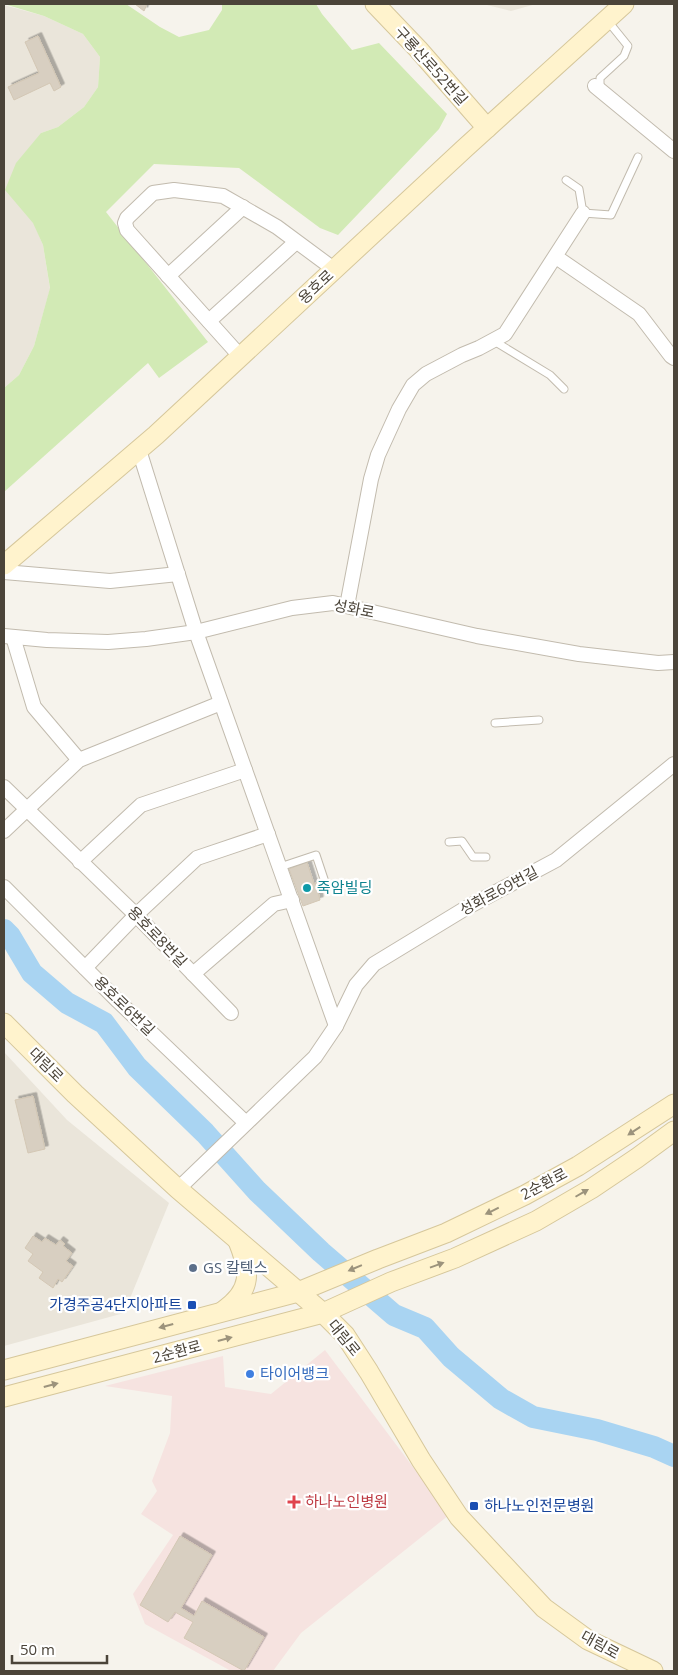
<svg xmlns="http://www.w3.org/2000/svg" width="678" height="1675" font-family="'Open Sans','Noto Sans KR',sans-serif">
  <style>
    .residential { fill: #eae5da }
    .medical { fill: #f6e3e0 }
    .green { fill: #d2eab5 }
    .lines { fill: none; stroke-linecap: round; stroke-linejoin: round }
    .river { stroke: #a9d4f2; stroke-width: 22 }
    .building { fill: #d8cfc1; stroke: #d3c7b4; filter: url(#shadow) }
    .lane-casing { stroke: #c2bbae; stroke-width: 9 }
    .street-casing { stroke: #c2bbae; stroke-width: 16 }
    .secondary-casing { stroke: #d6c79b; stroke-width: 21 }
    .lane { stroke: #fff; stroke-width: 7 }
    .street { stroke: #fff; stroke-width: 14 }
    .secondary { stroke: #fff3cd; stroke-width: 19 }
    .oneway { fill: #9c937c }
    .culture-dot { fill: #0f9aa8; stroke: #fff; stroke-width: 2 }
    .service-dot { fill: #5c6f8a; stroke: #fff; stroke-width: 2 }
    .transit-dot { fill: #1a4fb4; stroke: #fff; stroke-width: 2 }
    .shop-dot { fill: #3f7fe0; stroke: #fff; stroke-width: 2 }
    .health-dot { fill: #e0444e; stroke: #fff; stroke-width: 2 }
    .labels { text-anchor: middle; stroke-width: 4.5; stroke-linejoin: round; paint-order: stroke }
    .street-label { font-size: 15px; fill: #4b4439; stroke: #fff }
    .culture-label { font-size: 15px; fill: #0d838f; stroke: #fff; text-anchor: start }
    .service-label { font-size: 15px; fill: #4e5e75; stroke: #fff; text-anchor: start }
    .transit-label { font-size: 15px; fill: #164399; stroke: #fff; text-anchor: end }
    .shop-label { font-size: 15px; fill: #366cbe; stroke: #fff; text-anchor: start }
    .health-label { font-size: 15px; fill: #be3a42; stroke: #fff; text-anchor: start }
  </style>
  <defs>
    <filter id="shadow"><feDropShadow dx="3.5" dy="-3.5" stdDeviation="0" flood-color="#0004"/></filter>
  </defs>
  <rect width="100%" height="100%" fill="#f6f3ec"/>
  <g class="residential">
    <polygon points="483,4 536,4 511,11"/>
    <polygon points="4,5 44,16 83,34 100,57 98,87 84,107 58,127 41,133 31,217 43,245 50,289 34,346 19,375 4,388"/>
    <polygon points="4,1052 67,1120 169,1203 124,1313 4,1346"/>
  </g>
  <polygon class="medical" points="325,1350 449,1515 301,1633 273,1671 231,1671 145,1624 133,1594 173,1535 141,1514 157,1491 152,1481 170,1433 172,1396 105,1386 223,1356 225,1387 271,1394"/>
  <polygon class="green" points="4,4 126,4 160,27 179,37 209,30 222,10 222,4 316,4 322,14 352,50 379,43 447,114 439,129 338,235 320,228 239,168 154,164 106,212 208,342 159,378 148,363 4,492 4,388 19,375 34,346 50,288 43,245 33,223 5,190 16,163 41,133 58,127 84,107 98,87 100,57 83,34 44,16"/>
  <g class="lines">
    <polyline class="river" points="4,930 10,936 32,973 67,1003 104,1023 137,1067 205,1133 257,1191 321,1252 394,1315 425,1328 451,1357 501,1399 533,1417 597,1430 654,1447 674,1456"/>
  </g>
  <g class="building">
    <polygon points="135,4 147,4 144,11"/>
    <polygon points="38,36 61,87 54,91 50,83 14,100 8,87 39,73 25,42"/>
    <polygon points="307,862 314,884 316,883 320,900 303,906 289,869"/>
    <polygon points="33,1096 45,1149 28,1153 15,1100"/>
    <polygon points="33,1236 42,1242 45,1238 56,1245 60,1240 65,1244 63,1246 72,1253 66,1261 73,1266 62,1282 58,1279 53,1288 39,1278 43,1272 28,1261 33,1254 25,1248"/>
    <polygon points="180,1536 212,1555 181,1608 194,1616 202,1601 264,1637 244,1671 184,1638 193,1622 175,1612 168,1622 140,1605"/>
  </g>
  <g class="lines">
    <g class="lane-casing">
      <g id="lane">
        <polyline points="600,89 600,78 624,56 628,46 607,20"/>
        <polyline points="566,180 579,189 583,213 611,215 638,157"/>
        <polyline points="494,341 550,375 564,389"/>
        <polyline points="495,723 539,720"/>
        <polyline points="449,842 462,841 473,857 486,857"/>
        <polyline points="280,867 316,855 325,882"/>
      </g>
    </g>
    <g class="street-casing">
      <g id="street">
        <polyline points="595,86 674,151"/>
        <polyline points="556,257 639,314 671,356 674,358"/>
        <polyline points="168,276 243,207"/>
        <polyline points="209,321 296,242"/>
        <polyline points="240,356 127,230 125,223 127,218 153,193 174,190 223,196 277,227 335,270"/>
        <polyline points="139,450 196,632 336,1026 356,985 374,964 466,908 556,860 674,764"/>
        <polyline points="4,572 110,581 178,574"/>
        <polyline points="347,606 371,479 378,455 399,409 413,385 426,374 462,355 479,348 505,334 583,213"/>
        <polyline points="4,636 47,640 108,642 146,639 196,632 292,608 333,603 477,636 579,654 658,663 674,662"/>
        <polyline points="13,637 34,707 79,760"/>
        <polyline points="4,787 136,915 231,1013"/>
        <polyline points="4,831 79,760 221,703"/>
        <polyline points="80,862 141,805 245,770"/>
        <polyline points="4,887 118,1001 246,1123"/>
        <polyline points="85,968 136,915 197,858 268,834"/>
        <polyline points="193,974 274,904 292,900"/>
        <polyline points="178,1189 315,1057 336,1026"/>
      </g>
    </g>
    <g class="secondary-casing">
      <g id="secondary">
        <polyline points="375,4 418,49 487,128"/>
        <polyline points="4,565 156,435 465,148 624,4"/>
        <polyline points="4,1023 75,1094 178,1189 323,1313 345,1335 369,1372 421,1460 459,1517 544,1608 588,1640 653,1671"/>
        <path d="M223,1311C253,1290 250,1271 238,1241"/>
        <polyline points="4,1370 298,1292 378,1259 446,1233 525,1195 578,1166 674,1104"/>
        <polyline points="4,1397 323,1313 391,1282 455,1258 536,1221 591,1189 637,1158 674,1131"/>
      </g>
    </g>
    <use href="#lane" class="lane"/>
    <use href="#street" class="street"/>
    <use href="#secondary" class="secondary"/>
  </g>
  <defs><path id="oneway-solid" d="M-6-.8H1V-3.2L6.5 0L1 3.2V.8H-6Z" transform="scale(1.25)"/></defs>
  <g class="oneway">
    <use href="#oneway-solid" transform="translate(634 1131) rotate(147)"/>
    <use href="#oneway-solid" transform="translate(582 1193) rotate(-30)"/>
    <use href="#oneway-solid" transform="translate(492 1211) rotate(154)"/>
    <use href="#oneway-solid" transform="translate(437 1265) rotate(-20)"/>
    <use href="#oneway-solid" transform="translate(355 1268) rotate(157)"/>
    <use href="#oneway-solid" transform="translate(166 1326) rotate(165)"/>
    <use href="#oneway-solid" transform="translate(225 1339) rotate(-15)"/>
    <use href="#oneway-solid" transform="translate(51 1385) rotate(-15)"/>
  </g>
  <circle class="culture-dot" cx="307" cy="888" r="5"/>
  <circle class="service-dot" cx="193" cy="1268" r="5"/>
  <g class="transit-dot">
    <rect x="187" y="1300" width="10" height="10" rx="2.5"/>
    <rect x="469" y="1501" width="10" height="10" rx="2.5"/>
  </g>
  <circle class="shop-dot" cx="250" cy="1374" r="5"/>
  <path class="health-dot" d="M291.5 1494.5h5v5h5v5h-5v5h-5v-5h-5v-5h5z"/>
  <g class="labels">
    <g class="street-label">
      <text transform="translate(431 66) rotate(48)" y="5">구룡산로52번길</text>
      <text transform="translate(316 287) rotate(-43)" y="5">용호로</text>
      <text transform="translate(354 609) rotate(11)" y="5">성화로</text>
      <text transform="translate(499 891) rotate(-28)" y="5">성화로69번길</text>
      <text transform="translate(157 937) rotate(46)" y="5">용호로8번길</text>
      <text transform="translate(124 1006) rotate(44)" y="5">용호로6번길</text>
      <text transform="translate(46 1065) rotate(45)" y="5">대림로</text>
      <text transform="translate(544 1184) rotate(-28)" y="5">2순환로</text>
      <text transform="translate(344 1338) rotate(51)" y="5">대림로</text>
      <text transform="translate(177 1352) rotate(-15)" y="5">2순환로</text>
      <text transform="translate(600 1645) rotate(29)" y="5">대림로</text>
    </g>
    <g class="culture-label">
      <text x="317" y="893">죽암빌딩</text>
    </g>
    <g class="service-label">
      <text x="203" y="1273">GS 칼텍스</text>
    </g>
    <g class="transit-label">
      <text x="182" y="1310">가경주공4단지아파트</text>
      <text x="484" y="1511" text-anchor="start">하나노인전문병원</text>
    </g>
    <g class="shop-label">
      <text x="260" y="1379">타이어뱅크</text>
    </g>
    <g class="health-label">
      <text x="305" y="1507">하나노인병원</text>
    </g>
  </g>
  <rect width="678" height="1675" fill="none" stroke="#4b4439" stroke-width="10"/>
  <path d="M12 1655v8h95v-8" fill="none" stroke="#4b4439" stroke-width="2.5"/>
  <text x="20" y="1655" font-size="15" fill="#4b4439" stroke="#ffffff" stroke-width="4" paint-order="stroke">50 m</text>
</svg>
